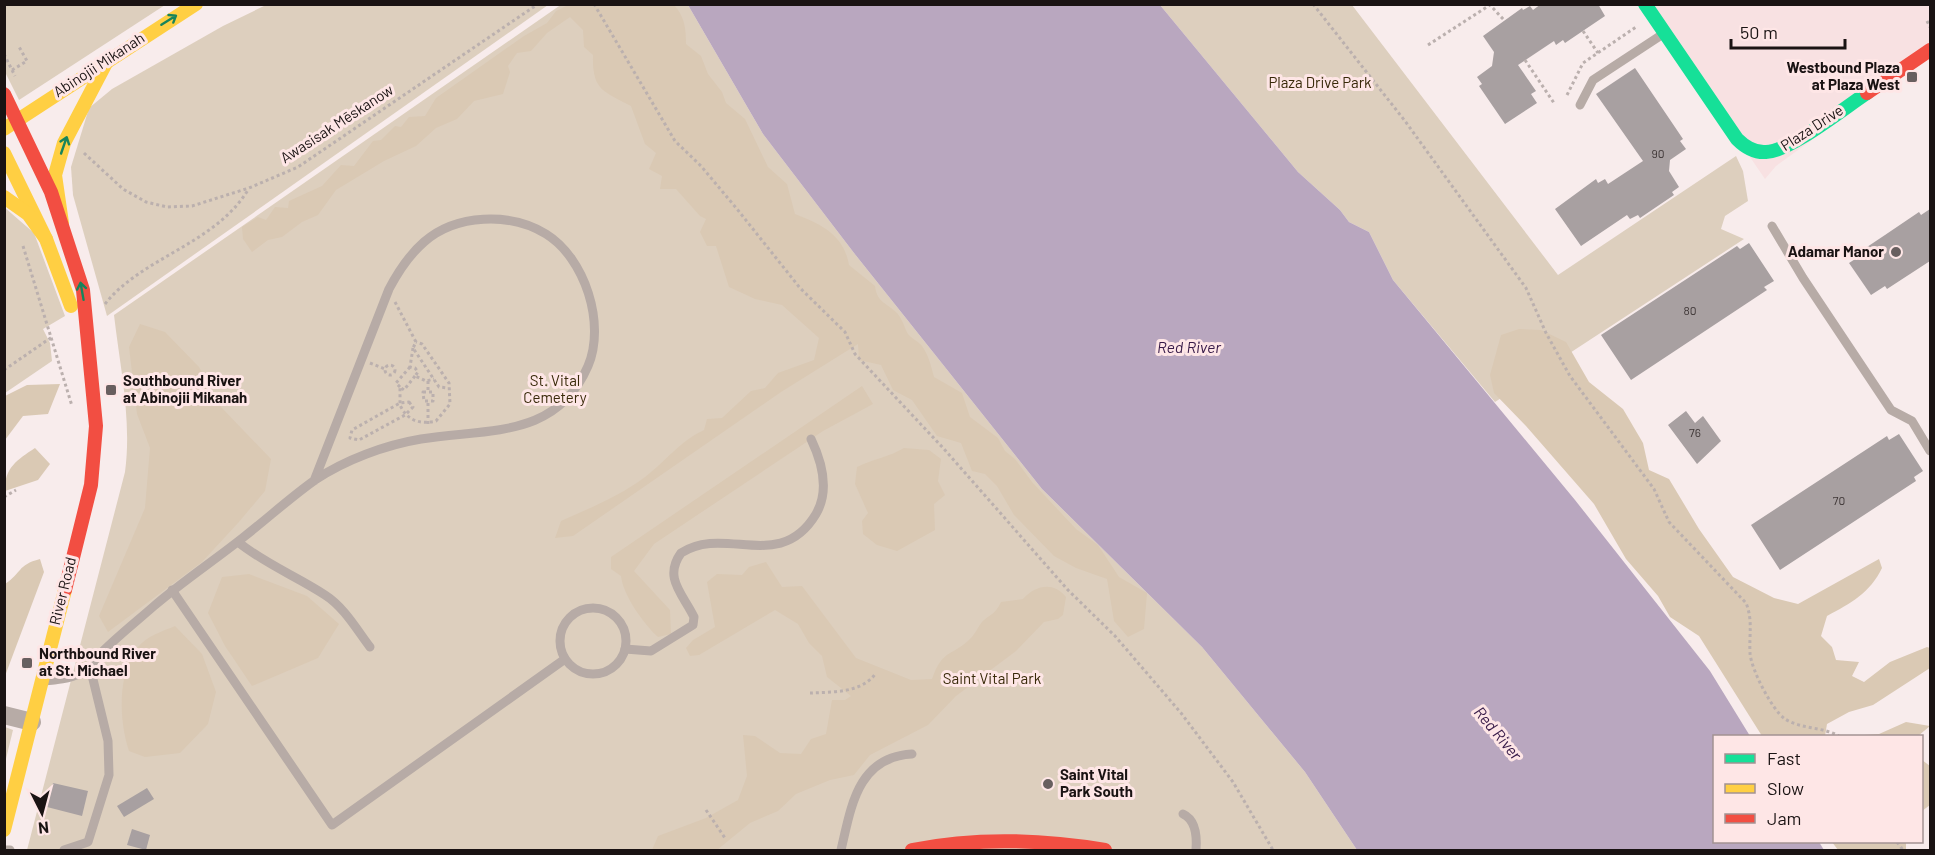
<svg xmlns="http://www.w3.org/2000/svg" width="1935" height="855" font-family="Barlow,sans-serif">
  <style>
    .built { fill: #f8e1e2 }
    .green { fill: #ddcfbe }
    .forest { fill: #dac9b4 }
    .water { fill: #b9a7bf }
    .building { fill: #a8a0a1 }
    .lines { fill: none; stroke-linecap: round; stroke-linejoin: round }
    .path { stroke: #bbb0ae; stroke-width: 3; stroke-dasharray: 3 3; stroke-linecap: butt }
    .lane { stroke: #b7aba6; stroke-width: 9 }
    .street { stroke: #b7aba6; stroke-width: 18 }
    .fast { stroke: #16e098; stroke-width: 14 }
    .slow { stroke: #ffcf43; stroke-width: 14 }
    .jam { stroke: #f24e42; stroke-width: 14 }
    .oneway { stroke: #18845c }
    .poi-dot { fill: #685f5f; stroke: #fee6e6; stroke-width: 2 }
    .labels { text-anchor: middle; stroke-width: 6; stroke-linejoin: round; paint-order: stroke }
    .number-label { font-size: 12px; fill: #3e3636 }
    .street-label { font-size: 15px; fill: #1a1313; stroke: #fee6e6 }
    .poi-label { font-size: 15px; font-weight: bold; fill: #1a1313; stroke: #fee6e6; text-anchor: start }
    .park-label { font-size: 15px; fill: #382909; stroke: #fee6e6 }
    .water-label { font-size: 16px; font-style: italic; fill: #371a48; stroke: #fee6e6 }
  </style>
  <rect width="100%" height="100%" fill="#f8ecec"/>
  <polygon class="built" points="1646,5 1930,5 1930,55 1776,166 1765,179"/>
  <g class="green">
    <path d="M562,4L688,5L763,134L854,253L1042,489L1202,647L1305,772L1357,850H27L125,472C132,420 120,367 114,315Z"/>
    <polygon points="5,5 165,5 19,100 5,72"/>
    <polygon points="266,5 548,5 107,316 73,195 71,167 89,108 112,89 223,26"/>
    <polygon points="1160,5 1352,5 1558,275 1736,156 1743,171 1748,201 1725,216 1721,229 1744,239 1495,402 1393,280 1369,232 1349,222 1340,210 1298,172"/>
    <polygon points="4,207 34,233 65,316 43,329 50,343 52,361 5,393"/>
    <polygon points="5,727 13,730 5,763"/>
  </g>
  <g class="forest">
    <path d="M568,5L673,4C685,16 686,29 686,44L701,56L708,74L722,92L726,103L745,119L768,167L787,184L795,214C821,224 844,235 849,265L875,286C877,303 887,303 897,313C903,320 904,327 908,334C912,339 918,341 922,346C929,356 931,366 934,377L962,393L970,417L998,438L1005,451L1015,459L1032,482L1076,529L1098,545L1119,577L1147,593L1144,629L1128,637L1114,621L1107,579L1076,568L1054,556L1014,515L997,486L985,474L972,471L961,443L937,436L912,400L893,390L881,365L859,360L858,344L781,392L573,536L555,538L561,521C590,508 620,496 645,477C666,461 680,441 704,430L707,419L722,418L751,391L765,388L778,373L814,360L819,338L782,305L755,299L729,287L716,246H707L700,232L706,219L700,216L676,189H660L662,176L649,169L656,153L645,144L631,106C603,91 592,90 593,55L584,47L583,30L570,17L547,33L531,51L517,53L508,66L510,72L503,94L474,101L457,119L436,128L416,146L384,161L336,190L318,215L302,222L282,237L268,240L252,252L243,239L242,227L258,217L266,220L275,207L288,208L289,201L322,186L341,165L354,166L373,141L381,140L395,126L401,127L409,117L425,116L436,98L524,36L547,23L556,11Z"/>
    <polygon points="140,324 165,332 199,367 221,407 271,459 265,491 238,523 202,562 108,632 99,616 145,508 150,448 137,414 129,347"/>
    <path d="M1519,329L1541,330L1566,342L1589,382L1623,409L1643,443L1649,470L1669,479L1699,529L1733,577L1774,598L1798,604L1879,559L1882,568C1870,593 1851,603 1827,616L1821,636L1832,647L1836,660L1859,662L1852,676L1864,682L1890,662L1927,647L1930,648V668L1873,705L1849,712L1827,724L1825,736H1762L1699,636L1670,617L1658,596L1626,559L1594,504L1526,426L1494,393L1490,375L1501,335Z"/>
    <polygon points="60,384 48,414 23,416 5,440 5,396 27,385"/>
    <path d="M862,386L873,404L823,431L654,544L634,571L670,610L671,634L658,637C643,623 623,595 621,576L611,569V557Z"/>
    <path d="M35,448L50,464L38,480L5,491C4,468 17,460 35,448Z"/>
    <path d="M904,448L929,450L941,459L938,481L945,495L934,504L935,530L897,551L877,545L863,534L862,521L868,513L855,484L857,467C873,459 889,457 904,448Z"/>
    <path d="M40,559L44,572L5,676V584C22,573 17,565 40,559Z"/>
    <path d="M766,562L782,587L802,586L856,658L911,680L932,679C943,648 952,657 971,638C975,634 978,627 982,622C990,614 995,615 1001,602L1023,599C1035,585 1054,581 1066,597L1063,615L1058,619L1044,622L1016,651L956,696L928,725L870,755L854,775L830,780L796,794L778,811L750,823L717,850H652L658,836L706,818L738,800L747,776L743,735L755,736L780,753L801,754L811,739L826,734L832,700H845L851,696L827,677L822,656L809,643L798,624L775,610L699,655L690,656L686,648L693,640L715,627L707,582L717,574L742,575L749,567Z"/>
    <polygon points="249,574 307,596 339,624 318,658 252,686 225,646 208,613 222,577"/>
    <path d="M175,626L202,654L216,692L208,724L180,753L145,757L129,751C119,720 117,674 138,647C147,636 163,631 175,626Z"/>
    <polygon points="1906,722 1930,726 1918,736 1850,736 1879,734"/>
    <polygon points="1922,760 1930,766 1930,805 1922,811"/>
    <polygon points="1832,842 1906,842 1906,850 1838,850"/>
  </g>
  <polygon class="water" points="688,5 1160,5 1298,172 1340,210 1349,222 1369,232 1393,280 1575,500 1710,671 1750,736 1714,736 1714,842 1819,842 1824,850 1357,850 1305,772 1202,647 1042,489 854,253 763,134"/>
  <g class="building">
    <polygon points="1541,4 1598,4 1605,16 1565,43 1563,40 1556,45 1554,41 1518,65 1536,91 1531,94 1537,103 1505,124 1479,86 1482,84 1477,77 1492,66 1494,52 1483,36 1522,8 1523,10 1530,6 1533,10"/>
    <polygon points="1635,68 1683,139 1680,141 1686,149 1670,160 1669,171 1679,187 1672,192 1674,195 1640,218 1638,215 1630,219 1627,215 1581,246 1555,209 1596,179 1598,183 1605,179 1608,184 1643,161 1596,94"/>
    <polygon points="1930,209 1930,261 1887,289 1885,286 1871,295 1849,263 1863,254 1861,251 1885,235 1919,212 1921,215"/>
    <polygon points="1749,243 1774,281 1764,287 1767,290 1631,380 1601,335 1737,246 1740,249"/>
    <polygon points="1686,411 1695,423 1703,416 1721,441 1697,464 1668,425"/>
    <polygon points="1899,434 1923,471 1914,477 1916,481 1780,570 1751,525 1887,436 1889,440"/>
    <polygon points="53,783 88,791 82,816 47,807"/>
    <polygon points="147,788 154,799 124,817 117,806"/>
    <polygon points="132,829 150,835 146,850 127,845"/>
  </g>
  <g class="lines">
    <g class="path">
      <polyline points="594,4 675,141 701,166 737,209 800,288 845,332 855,354 944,449 1068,590 1115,636 1181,713 1233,782 1273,850"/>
      <path d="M1313,4L1405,121L1526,288L1546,333L1570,376L1654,489L1669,522L1746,603C1753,620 1749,635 1750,653C1751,669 1772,710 1785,719C1801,729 1823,727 1839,736"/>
      <polyline points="1927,21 1930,27"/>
      <polyline points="1583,31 1598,53"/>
      <polyline points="1428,45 1490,5 1504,20"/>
      <polyline points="4,54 15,76"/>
      <polyline points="1525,60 1554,103"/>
      <polyline points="12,70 27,61 18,45"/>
      <polyline points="1567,95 1583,63 1636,27"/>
      <polyline points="84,153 123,189 146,202 167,207 192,206 249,188 298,167 538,4"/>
      <polyline points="23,246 72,406"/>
      <polyline points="395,302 416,342 413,348 439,387 448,388"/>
      <path d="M105,304C142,257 214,245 248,190"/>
      <polyline points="413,348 410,367 415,368 418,372 415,376 426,381 434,379"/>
      <polyline points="370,363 385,369"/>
      <circle cx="390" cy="370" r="5"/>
      <polyline points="4,370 52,337"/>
      <path d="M415,376L404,390L400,387V405C407,420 419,425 436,421L450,404L449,383L422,344L416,342"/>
      <polyline points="428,381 428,392"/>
      <polyline points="400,387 396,383 410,367"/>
      <polygon points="423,392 433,392 433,401 424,401"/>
      <polygon points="409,402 413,407 405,415 359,440 350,438 352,430 400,403"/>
      <polyline points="428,424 428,401"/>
      <polyline points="4,497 16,490"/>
      <path d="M810,693C833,692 862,693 876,673"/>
      <polyline points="706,810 725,838"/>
      <polyline points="1897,842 1903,850"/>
    </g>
    <g class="lane">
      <polyline points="1580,105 1593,80 1663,34"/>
      <polyline points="1772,226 1803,278 1891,410 1912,421 1930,451"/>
      <path d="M238,542C265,564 296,576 325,595C344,607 357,630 370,647"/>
      <polyline points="172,590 332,825 565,659"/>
      <circle cx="593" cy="641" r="33"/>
      <path d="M625,649L651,651L693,625L694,617C683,594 663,578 681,553C725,524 780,574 816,514C830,490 822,462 811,439"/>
      <path d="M43,681C56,680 69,679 81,673C91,668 95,659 102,652C118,636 137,621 154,606C183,581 215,560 245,536C268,518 291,497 315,480C345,460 385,445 421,439C486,428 556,440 588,366C606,324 585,258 546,234C510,212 456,214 424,242C409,255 398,272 389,289L314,481"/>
      <path d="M1183,814C1196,820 1197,837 1196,850"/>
      <polyline points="4,850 10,850"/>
      <polyline points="64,850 88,842 109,775 108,741 90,667"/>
      <path d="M841,850C851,808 857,757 912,754"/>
    </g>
    <polyline class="street" points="4,715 32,722"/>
    <path class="fast" d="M1645,4L1737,139C1745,147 1754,153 1766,152C1791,151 1844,108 1867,93"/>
    <g class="slow">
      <polyline points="4,129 196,4"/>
      <polyline points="4,153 46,239 71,306"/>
      <polyline points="4,197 28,214 46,239"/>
      <polyline points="62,223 55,175 64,143 106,63"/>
      <polyline points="4,830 65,590"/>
    </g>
    <g class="jam">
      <polyline points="1867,93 1930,50"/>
      <polyline points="4,94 51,192 83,290 96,426 91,485 65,590"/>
      <path d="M912,850C977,837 1040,839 1105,850"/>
    </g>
  </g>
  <defs><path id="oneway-shaft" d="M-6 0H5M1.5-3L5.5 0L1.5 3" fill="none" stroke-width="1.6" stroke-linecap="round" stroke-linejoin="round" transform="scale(1.5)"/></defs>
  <g class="oneway">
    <use href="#oneway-shaft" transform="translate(169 20) rotate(-32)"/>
    <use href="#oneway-shaft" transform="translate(64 145) rotate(-71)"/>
    <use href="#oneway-shaft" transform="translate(82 291) rotate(-100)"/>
  </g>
  <g class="poi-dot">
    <rect x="1906" y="71" width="12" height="12" rx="3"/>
    <circle cx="1896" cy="252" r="6"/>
    <rect x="105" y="384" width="12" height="12" rx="3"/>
    <rect x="21" y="657" width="12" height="12" rx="3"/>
    <circle cx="1048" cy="784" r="6"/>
  </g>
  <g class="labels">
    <g class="number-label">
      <text x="1658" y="158">90</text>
      <text x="1690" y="315">80</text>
      <text x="1695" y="437">76</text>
      <text x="1839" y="505">70</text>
    </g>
    <g class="street-label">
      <text transform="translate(99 65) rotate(-33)" y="5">Abinojii Mikanah</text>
      <text transform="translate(337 124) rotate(-33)" y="5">Awasisak Mēskanow</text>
      <text transform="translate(1812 128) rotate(-33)" y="5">Plaza Drive</text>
      <text transform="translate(63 591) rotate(-76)" y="5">River Road</text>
    </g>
    <g class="poi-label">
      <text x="1900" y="73" text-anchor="end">Westbound Plaza<tspan x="1900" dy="17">at Plaza West</tspan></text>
      <text x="1884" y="257" text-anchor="end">Adamar Manor</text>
      <text x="123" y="386">Southbound River<tspan x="123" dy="17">at Abinojii Mikanah</tspan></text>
      <text x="39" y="659">Northbound River<tspan x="39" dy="17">at St. Michael</tspan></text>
      <text x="1060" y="780">Saint Vital<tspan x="1060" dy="17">Park South</tspan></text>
    </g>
    <g class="park-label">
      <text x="1320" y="88">Plaza Drive Park</text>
      <text x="555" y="386">St. Vital<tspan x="555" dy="17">Cemetery</tspan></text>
      <text x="992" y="684">Saint Vital Park</text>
    </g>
    <g class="water-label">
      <text x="1189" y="353">Red River</text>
      <text transform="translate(1498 733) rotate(50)" y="6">Red River</text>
    </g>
  </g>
  <rect width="1935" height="855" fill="none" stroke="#1a1313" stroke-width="12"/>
  <rect x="1713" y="735" width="210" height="108" fill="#fee6e6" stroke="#a39292" stroke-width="1.5"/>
  <rect x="1725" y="754" width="30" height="9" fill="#16e098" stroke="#a39292" stroke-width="1.5"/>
  <text x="1767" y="765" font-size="18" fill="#1a1313">Fast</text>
  <rect x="1725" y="784" width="30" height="9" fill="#ffcf43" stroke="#a39292" stroke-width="1.5"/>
  <text x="1767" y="795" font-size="18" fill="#1a1313">Slow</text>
  <rect x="1725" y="814" width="30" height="9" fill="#f24e42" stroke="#a39292" stroke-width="1.5"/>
  <text x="1767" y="825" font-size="18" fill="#1a1313">Jam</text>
  <g transform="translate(42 813) rotate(174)" stroke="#fee6e6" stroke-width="4.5" paint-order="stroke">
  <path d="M0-4.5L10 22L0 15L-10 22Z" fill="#1a1313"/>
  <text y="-9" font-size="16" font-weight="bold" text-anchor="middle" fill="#1a1313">N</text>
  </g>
  <path d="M1731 39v9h114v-9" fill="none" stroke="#1a1313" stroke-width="3"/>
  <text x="1740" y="39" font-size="18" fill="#1a1313" stroke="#fee6e6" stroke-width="4.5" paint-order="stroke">50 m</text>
</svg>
